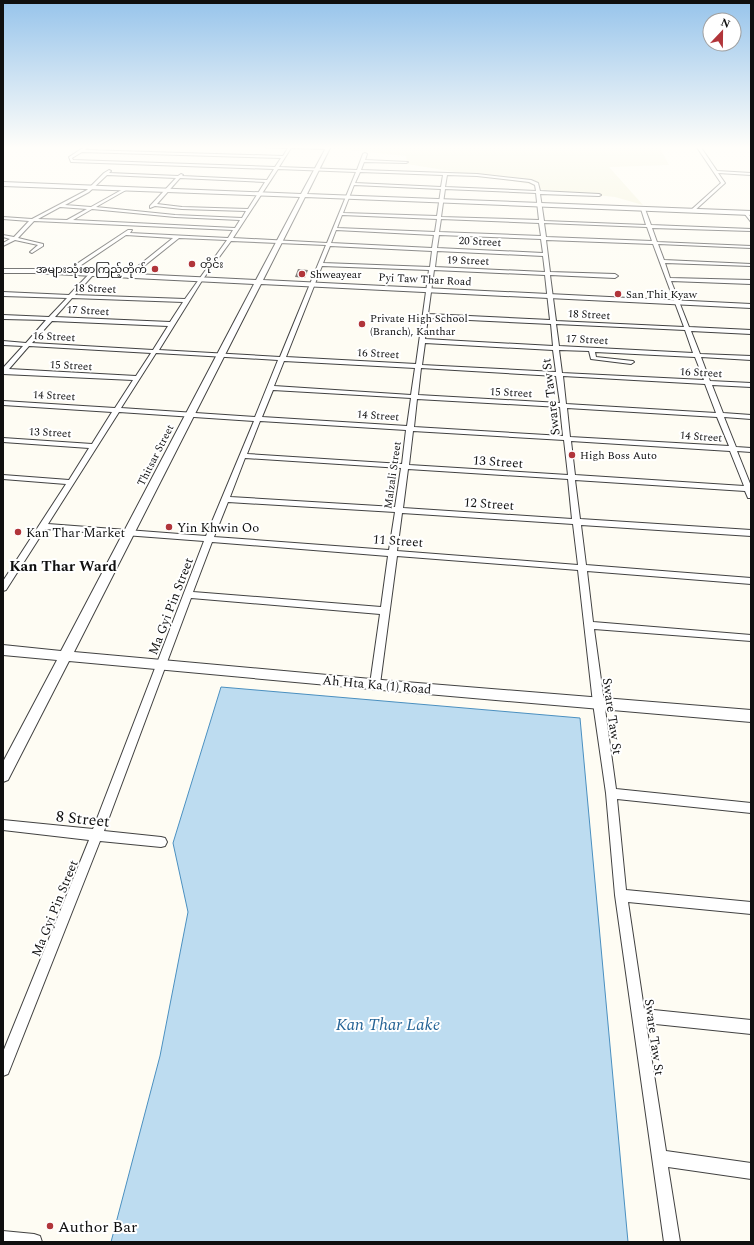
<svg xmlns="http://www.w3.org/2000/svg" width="754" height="1245" font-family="Spectral,'Noto Sans Myanmar',serif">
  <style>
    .farmland { fill: #f2f0d5 }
    .water { fill: #bddcf0; stroke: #4b90c0 }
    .building { fill: #57514d }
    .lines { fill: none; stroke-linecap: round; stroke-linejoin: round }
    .minor-casing { stroke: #424242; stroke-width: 2 }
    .tertiary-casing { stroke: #424242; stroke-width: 2 }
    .minor { fill: #fff; fill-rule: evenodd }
    .tertiary { fill: #fff; fill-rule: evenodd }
    .poi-dot { fill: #b1353a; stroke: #fff; stroke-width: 1.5 }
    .labels { text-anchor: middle; stroke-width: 4; stroke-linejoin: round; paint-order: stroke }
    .far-street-label { font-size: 11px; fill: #0f0f0f; stroke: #fff }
    .far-poi-label { font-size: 11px; fill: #0f0f0f; stroke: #fff; text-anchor: start }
    .street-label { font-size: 13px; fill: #0f0f0f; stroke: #fff }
    .poi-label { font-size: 13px; fill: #0f0f0f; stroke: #fff; text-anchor: start }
    .quarter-label { font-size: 15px; font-weight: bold; fill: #0f0f0f; stroke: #fff }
    .near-street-label { font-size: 16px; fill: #0f0f0f; stroke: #fff }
    .near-poi-label { font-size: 16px; fill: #0f0f0f; stroke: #fff; text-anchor: start }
    .near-water-label { font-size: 17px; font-style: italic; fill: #256395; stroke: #fff }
  </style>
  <rect width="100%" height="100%" fill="#fefcf3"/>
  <polygon class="farmland" points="331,146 659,146 669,165 609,167 643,205 615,197 537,189 535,185 407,164 406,156 330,148"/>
  <polygon class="water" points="221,687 580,718 628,1242 111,1242 160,1056 188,912 173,843"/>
  <polygon class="building" points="298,269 308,270 305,278 295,277"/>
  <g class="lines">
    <g class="minor-casing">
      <g id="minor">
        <path d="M86,146H90L85,150L283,156L288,148L244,146L328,147L329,149L291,148L279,167L357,170L363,154L365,153L367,154L365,160L408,162L406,163L364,162L361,170L477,174L531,180L538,183L540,191L599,194L601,195L599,196L540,194L544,221L646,225L641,209L643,208L645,209L651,225L751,229V231L652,228L657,242L751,246V248L658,244L664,260L751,264V266L665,263L670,278L751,280V284L671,281L689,327L751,330V334L691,331L700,354L751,356V360L701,357L710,381L751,383V387L712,385L723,413L751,415V419L724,417L736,447L751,448V452L737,451L751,486V498H748L745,491L575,480L580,519L751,530V536L581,525L586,565L751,578V584L587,571L593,622L751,635V641L594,629L616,789L751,803V813L617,799L626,890L751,902V914L628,902L644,1009L751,1020V1034L646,1023L666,1151L751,1163V1179L668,1167L680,1242H664L615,895L606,793L593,703L578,570L397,556L380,684L378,687L375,688L372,687L370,684L380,614L191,598L104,831L161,837L165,838L167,842L165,846L161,847L100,841L10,1069L8,1074L3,1076V1052L89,840L3,830V820L93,829L204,541L45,529L6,590L3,591V581L66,484L3,479V475L69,480L89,448L3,442V438L92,444L112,412L3,405V401L115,408L133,380L3,374V368L23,346L3,345V341L26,343L46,320L3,319V315L49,317L67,298L3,296V292L69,295L91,272L94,274L93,275L75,295L185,299L227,240L179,238L129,278L127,277V275L173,238L126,235L68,274L63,273L128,230H132L130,233L228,238L233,230L34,221L18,238L43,244V246L32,253L30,252L38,245L15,240L3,246V243L10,239L3,237V235L14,237L29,221L3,219V217L32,219L87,190L104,173L109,170L111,171L109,173L178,176L181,174L183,175L182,176L267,180L274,169L71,162L69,157ZM82,152L281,158L275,167L73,160L72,158ZM278,169L356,172L327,243L233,238ZM360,172L443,175L441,187L355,183ZM107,175L176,178L150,206V208L155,206L182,209L246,211L242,218L175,215L96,207L126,190L125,188L91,207L65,205L89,192ZM447,175L477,176L529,182L535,185L536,191L445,187ZM180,178L265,182L248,209L182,207L157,204ZM354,185L441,189L437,216L343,213ZM445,189L536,193L539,220L441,217ZM60,207L87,209L67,220L38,219ZM92,209L175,217L240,220L235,228L73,220ZM342,215L437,219L435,232L337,228ZM441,219L539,223L541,236L439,232ZM544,223L647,227L652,241L546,237ZM336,230L434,235L432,248L331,243ZM439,235L541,239L543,253L437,248ZM546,240L653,244L684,327L556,321L550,275L615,278L618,276L615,274L550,272ZM231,241L326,245L280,357L159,350L203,279ZM330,246L432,251L430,267L323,263ZM437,251L543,256L545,272L435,267ZM322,266L429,270L416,364L286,357ZM434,270L545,275L550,320L428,314ZM72,298L183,302L170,322L55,317ZM428,318L551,324L553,346L425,339ZM52,321L168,326L153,350L32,343ZM556,324L685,330L693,353L559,346ZM425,343L553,350L556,372L422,365ZM29,346L151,353L136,376L9,369ZM559,350L589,351L591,359L631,364L634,362L633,361L596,357L595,352L695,357L704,380L562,373ZM156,353L278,360L255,417L121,408ZM284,361L415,368L411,395L274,386ZM421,368L556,376L560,403L418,395ZM563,376L705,384L716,413L566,404ZM273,390L411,398L407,426L262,417ZM417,399L560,407L563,436L414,427ZM567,408L717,417L729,446L570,437ZM119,412L254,421L206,536L48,524ZM260,421L406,430L402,464L247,454ZM413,431L564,440L568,475L409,465ZM571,441L730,451L744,486L575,475ZM245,458L401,468L395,507L230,497ZM408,469L568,479L572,519L403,508ZM228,502L395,512L389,550L214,537ZM402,513L573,524L578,565L397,551ZM212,542L388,556L381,607L193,592Z"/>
        <polygon points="696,146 700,146 717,171 751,173 751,175 718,173 725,183 693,212 691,210 721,183"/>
        <polygon points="746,212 751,217 751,222 744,213"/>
        <polygon points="3,1231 34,1234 40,1236 42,1242 3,1242"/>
      </g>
    </g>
    <g class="tertiary-casing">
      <polygon id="tertiary" points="327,146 331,146 307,194 751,211 751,215 305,197 263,280 751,304 751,308 261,284 74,652 393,681 751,710 751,722 393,691 69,661 8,780 3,782 3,762 57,660 3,655 3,645 61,651 254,284 34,273 3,273 3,269 34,269 256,280 300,197 3,186 3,182 301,194"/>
    </g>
    <use href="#minor" class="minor"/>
    <use href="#tertiary" class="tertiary"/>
  </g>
  <linearGradient id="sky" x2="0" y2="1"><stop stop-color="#97c4eb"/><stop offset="0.46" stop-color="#fffefa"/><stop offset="1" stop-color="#fffefa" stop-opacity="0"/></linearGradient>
  <rect width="754" height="320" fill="url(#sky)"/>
  <g class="poi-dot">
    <circle cx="192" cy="264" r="4"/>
    <circle cx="155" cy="269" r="4"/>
    <circle cx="302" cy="274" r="4"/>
    <circle cx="618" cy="294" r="4"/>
    <circle cx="362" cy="324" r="4"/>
    <circle cx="572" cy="455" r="4"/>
    <circle cx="169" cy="527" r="4"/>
    <circle cx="18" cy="532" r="4"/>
    <circle cx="50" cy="1226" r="4"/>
  </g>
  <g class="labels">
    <g class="far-street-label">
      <text transform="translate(480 241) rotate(3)" y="4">20 Street</text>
      <text transform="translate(468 260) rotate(2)" y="4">19 Street</text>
      <text transform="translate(425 279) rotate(3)" y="4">Pyi Taw Thar Road</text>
      <text transform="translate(95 288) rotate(2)" y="4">18 Street</text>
      <text transform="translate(88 310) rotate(3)" y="4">17 Street</text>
      <text transform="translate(589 314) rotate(3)" y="4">18 Street</text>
      <text transform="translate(54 336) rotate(3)" y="4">16 Street</text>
      <text transform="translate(587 339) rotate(3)" y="4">17 Street</text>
      <text transform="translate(378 353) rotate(3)" y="4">16 Street</text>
      <text transform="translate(71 365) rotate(3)" y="4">15 Street</text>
      <text transform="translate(701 372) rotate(3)" y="4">16 Street</text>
      <text transform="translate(511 392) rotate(3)" y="4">15 Street</text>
      <text transform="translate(54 395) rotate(3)" y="4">14 Street</text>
      <text transform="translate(378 415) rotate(4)" y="4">14 Street</text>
      <text transform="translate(50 432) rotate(3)" y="4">13 Street</text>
      <text transform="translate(701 436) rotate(4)" y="4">14 Street</text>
      <text transform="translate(155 455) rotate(-63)" y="4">Thitsar Street</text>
      <text transform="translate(392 475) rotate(-82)" y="4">Malzali Street</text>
    </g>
    <g class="far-poi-label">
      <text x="200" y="268">တိုင်း</text>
      <text x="147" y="273" text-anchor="end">အများသုံးစာကြည့်တိုက်</text>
      <text x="310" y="278">Shweayear</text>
      <text x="626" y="298">San Thit Kyaw</text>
      <text x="370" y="322">Private High School<tspan x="370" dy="13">(Branch), Kanthar</tspan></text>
      <text x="580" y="459">High Boss Auto</text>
    </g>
    <g class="street-label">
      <text transform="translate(550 397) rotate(-97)" y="5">Sware Taw St</text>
      <text transform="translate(498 461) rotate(4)" y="5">13 Street</text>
      <text transform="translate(489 503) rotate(4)" y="5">12 Street</text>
      <text transform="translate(398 540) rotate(4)" y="5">11 Street</text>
      <text transform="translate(170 606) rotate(-69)" y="5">Ma Gyi Pin Street</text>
      <text transform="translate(377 684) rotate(5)" y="5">Ah Hta Ka (1) Road</text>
      <text transform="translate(613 716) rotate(82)" y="5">Sware Taw St</text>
      <text transform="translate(54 908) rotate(-68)" y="5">Ma Gyi Pin Street</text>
      <text transform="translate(655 1037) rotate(82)" y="5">Sware Taw St</text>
    </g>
    <g class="poi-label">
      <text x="177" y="532">Yin Khwin Oo</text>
      <text x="26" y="537">Kan Thar Market</text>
    </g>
    <g class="quarter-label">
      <text x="63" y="571">Kan Thar Ward</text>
    </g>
    <g class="near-street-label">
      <text transform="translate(83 818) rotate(6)" y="6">8 Street</text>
    </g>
    <g class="near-poi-label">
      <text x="58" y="1232">Author Bar</text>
    </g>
    <g class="near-water-label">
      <text x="388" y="1030">Kan Thar Lake</text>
    </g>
  </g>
  <rect width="754" height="1245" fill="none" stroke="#0f0f0f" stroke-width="8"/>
  <g transform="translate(722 32) rotate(22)"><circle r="19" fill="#ffffff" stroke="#9f9f9f"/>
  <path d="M0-3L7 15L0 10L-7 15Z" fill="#b1353a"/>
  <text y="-6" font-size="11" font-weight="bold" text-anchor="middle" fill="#0f0f0f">N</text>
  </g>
</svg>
